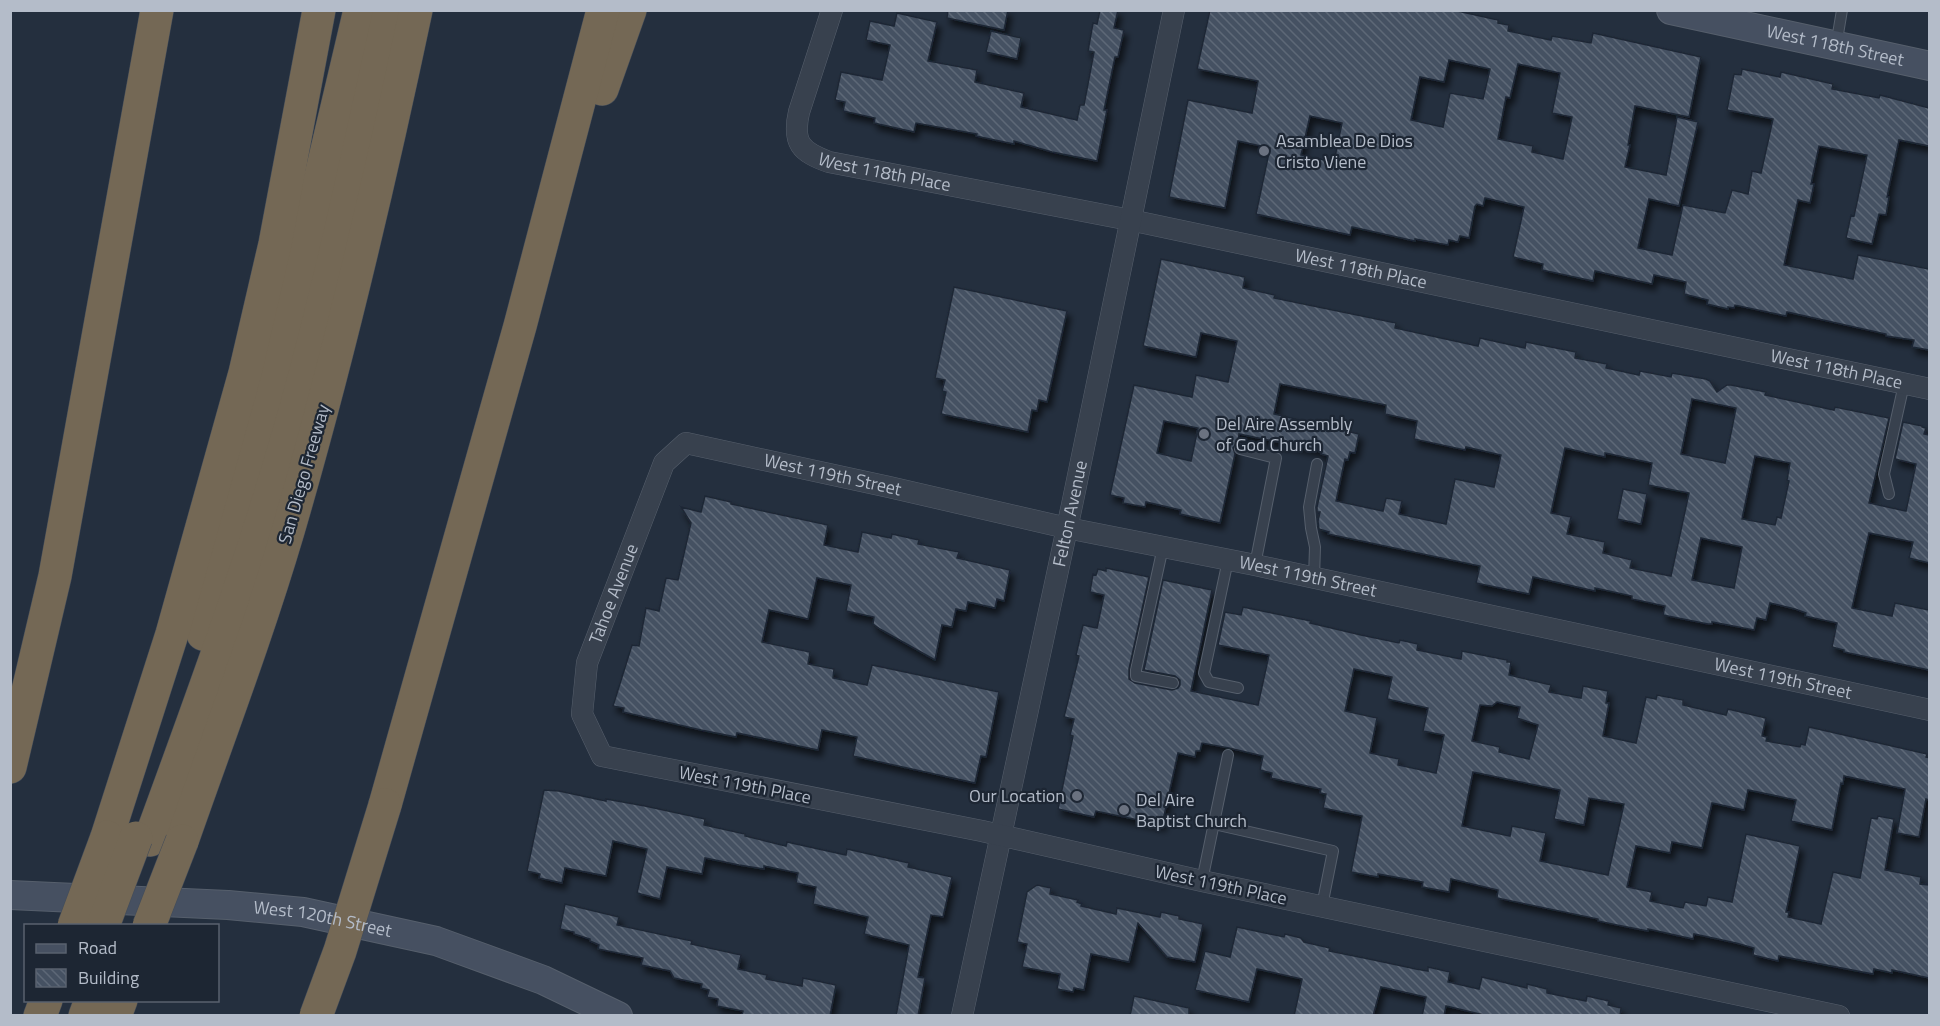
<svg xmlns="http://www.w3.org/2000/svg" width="1940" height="1026" font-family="'Titillium Web',sans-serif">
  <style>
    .building { fill: url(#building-back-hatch); stroke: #1f2835; stroke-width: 1.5; fill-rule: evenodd; filter: url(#shadow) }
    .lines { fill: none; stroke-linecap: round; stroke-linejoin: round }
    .lane-casing { stroke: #565f6c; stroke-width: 12 }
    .street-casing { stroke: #565f6c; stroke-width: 22 }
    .secondary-casing { stroke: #565f6c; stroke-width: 30 }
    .highway-casing { stroke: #434c59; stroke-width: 34 }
    .lane { stroke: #38414e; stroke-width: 10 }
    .street { stroke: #38414e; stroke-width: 21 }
    .secondary { stroke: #465061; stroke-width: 28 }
    .highway { stroke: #746855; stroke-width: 33 }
    .highway-bridge-casing { stroke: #434c59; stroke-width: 34; stroke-linecap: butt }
    .highway-bridge { stroke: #746855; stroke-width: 33 }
    .worship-dot { fill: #6b7280; stroke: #1d2633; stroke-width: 2 }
    .labels { text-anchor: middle; stroke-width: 4.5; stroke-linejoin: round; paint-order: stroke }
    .street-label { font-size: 18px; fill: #b4bcc9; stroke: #1d2633 }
    .poi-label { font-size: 18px; fill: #b4bcc9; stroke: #1d2633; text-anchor: start }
  </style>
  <defs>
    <pattern id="building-back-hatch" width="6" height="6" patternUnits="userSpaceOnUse" patternTransform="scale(1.5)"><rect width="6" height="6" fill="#455162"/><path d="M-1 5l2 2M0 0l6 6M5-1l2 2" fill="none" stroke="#5d6877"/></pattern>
    <filter id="shadow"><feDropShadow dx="3.5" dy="6" stdDeviation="3" flood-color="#0009"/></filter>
  </defs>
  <rect width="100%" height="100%" fill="#242f3e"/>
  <g class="building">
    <polygon points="948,10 1008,10 1004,30 947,18"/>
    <polygon points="1100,10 1118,10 1114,28 1124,30 1118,57 1115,57 1104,110 1107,110 1097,161 1052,152 1014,141 1014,144 990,139 976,136 977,134 916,123 914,132 874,123 875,118 843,111 845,102 835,100 841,72 882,80 890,45 866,40 870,21 894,26 897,13 937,22 928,61 977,70 975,82 1024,93 1021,107 1077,120 1080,105 1084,105 1094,52 1088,51 1093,23 1097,24"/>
    <path d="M1210,10H1453L1498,20V23L1509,25L1508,31L1551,40L1552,36L1591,43L1593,33L1701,57L1689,117L1635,106L1628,145H1630L1625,167L1666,175L1677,117L1698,122L1679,206L1649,199L1638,248L1672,255L1683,205L1725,213L1732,190L1748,194L1752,171L1761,173L1773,119L1727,110L1734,74L1741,75L1742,69L1780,77L1781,72L1833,84L1832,89L1879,98L1880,95L1929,108V146L1899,140L1887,197H1889L1886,215L1879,214L1872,244L1846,238L1851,215L1854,216L1867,155L1819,146L1811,184H1814L1810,203L1798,200L1784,265L1853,279L1858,255L1929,269V350L1912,347L1914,340L1886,336V334L1787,312L1786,316L1735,305L1734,308L1728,307V309L1707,304L1708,300L1684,294L1686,282L1654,275L1652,284L1595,271L1593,281L1542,270L1543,264L1513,257L1524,207L1485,198L1483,206L1477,204L1475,206L1469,238L1460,236L1458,242L1449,240L1448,245L1415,239V241L1352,227L1350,235L1256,214L1270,148L1238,141L1225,208L1169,197L1188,100L1252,113L1258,81L1197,69ZM1449,60L1490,69L1483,99L1450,93L1443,127L1411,120L1420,77L1444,82ZM1518,64L1560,73L1552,113L1572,117L1563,159L1532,152L1533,146L1498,139L1506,97L1510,98ZM1310,116L1342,123L1334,162L1301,155Z"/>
    <polygon points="991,31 1021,38 1017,59 986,52"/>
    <path d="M1161,259L1245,277L1243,288L1275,295L1274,298L1396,323L1395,328L1441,338L1478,346L1480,338L1525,348L1526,342L1576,352L1575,358L1607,364L1606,368L1639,375L1640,371L1671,377L1672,373L1706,379L1710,381L1717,392L1727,385H1731L1766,392L1765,395L1834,410L1835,407L1889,418L1869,503L1906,511L1916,464L1895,459L1903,422L1922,426V427L1926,428L1924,434L1929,435V563L1909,558L1913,542L1869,533L1852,608L1892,616L1895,603L1929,610V670L1844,652V650L1832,647L1837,623L1805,616L1806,613L1795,609L1770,603L1766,620L1757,618L1754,630L1712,622V624H1708L1663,615L1665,606L1632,599V596L1595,588V591L1533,577L1529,594L1476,583L1480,566L1328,534L1329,532L1319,529L1318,521L1320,512H1317V507L1328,456L1321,454L1322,451L1239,434L1238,442L1233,448L1235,454L1220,523L1180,514L1181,510L1146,502L1145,507L1123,503L1124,498L1110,495L1134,385L1192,397L1196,375L1228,382L1237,341L1201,333L1196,357L1143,346ZM1280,384L1386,405L1385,414L1417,421L1414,439L1465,450L1466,447L1501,455L1494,487L1455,479L1446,524L1399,514L1402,501L1386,498L1383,511L1336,501L1345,459L1348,460L1350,452L1355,453L1359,434L1274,414ZM1692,399L1736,408L1725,463L1681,454ZM1164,421L1198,428L1191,461L1157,453ZM1565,448L1605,457V453L1652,463L1648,485L1689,493L1671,576L1630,568L1632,560L1603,553L1605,542L1567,534L1571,517L1551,513ZM1755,456L1790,463L1787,480L1789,481L1781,518L1777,517L1775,525L1742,519ZM1701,538L1742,547L1734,588L1692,580Z"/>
    <polygon points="954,287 1067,311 1047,402 1039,400 1037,411 1032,410 1028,432 941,414 946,392 942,391 945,380 935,378"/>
    <polygon points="1623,489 1647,494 1641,524 1617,519"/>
    <polygon points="705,496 731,502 731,504 828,525 824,545 858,552 862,532 891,538 892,534 919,540 918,544 959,552 957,558 1010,570 1004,601 997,599 995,608 968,602 966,611 956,609 952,627 942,625 935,660 880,629 873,624 874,617 846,611 851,585 817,578 808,619 769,610 762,642 810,652 808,664 834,669 833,678 867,685 872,665 999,692 986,757 981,756 975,783 853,756 857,737 822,730 818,750 737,733 736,737 701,730 623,712 624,708 613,706 632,645 639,646 646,608 659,611 666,578 678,580 691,523 681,507 701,512"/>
    <path d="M1106,568L1149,577L1129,669V679L1135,683L1172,690L1178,688L1180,685V680L1175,676L1144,670L1163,580L1212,590L1191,691L1258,705L1269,655L1218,645L1225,612L1241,615L1243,607L1311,621L1310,623L1361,635L1399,643L1400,640L1418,644L1417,650L1461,659L1462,651L1507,660V662H1511L1509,675L1551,685L1549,692L1581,698L1583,686L1608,691L1606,703H1609L1603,736L1636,743L1646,697L1656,699L1657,695L1683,700V705L1726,715L1728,709L1766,718L1762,736L1767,737L1766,741L1800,747L1801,744L1805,745L1809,727L1927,754L1926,757L1929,758V800L1926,799L1919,837L1897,833L1905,789L1844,776L1843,784L1841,783L1832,830L1791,821L1796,800L1748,790L1744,810L1712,803L1702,848L1672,842L1670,853L1636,846L1627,887L1652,892L1650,901L1683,908L1685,902L1706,906L1708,897L1732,902L1746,834L1800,846L1786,912H1789L1788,917L1821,924L1833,872L1860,878L1871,818L1877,819L1878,816L1894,819L1885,870L1921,877L1920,884L1929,885V978L1892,970V973L1874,969L1873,974L1779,956L1778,961L1753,955L1754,948L1736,943L1694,934L1693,939L1648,929V931L1617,925L1598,921V919L1497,898L1498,890L1451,879L1449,892L1422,887L1423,882L1378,874V877L1351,872L1362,816L1323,808L1326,794L1320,793L1321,789L1271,778L1272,773L1260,770L1263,756L1229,748L1202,743L1200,751H1196L1195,757L1178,753L1162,825L1096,811L1094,817L1058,809L1073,736L1070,735L1074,719L1064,717L1079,656L1076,655L1083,625L1097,628L1104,595L1090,592L1093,574L1096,575L1098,569L1106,571ZM1354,669L1392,677L1387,699L1428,708L1423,731L1444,735L1436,773L1398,765L1399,759L1370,753L1377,718L1345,711ZM1497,702L1520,707L1517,718L1538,725L1529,759L1499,752L1500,747L1472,741L1480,705L1492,706ZM1473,772L1560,790L1554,819L1584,825L1589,798L1624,804L1608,875L1540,861L1546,833L1512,826L1510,836L1462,826Z"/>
    <polygon points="544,790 559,791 606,801 606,799 645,806 705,819 704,825 745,834 745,836 786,846 787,842 846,855 847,849 909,863 908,867 952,877 943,917 931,915 918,977 925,978 918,1016 896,1016 909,945 864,934 868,917 813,904 816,887 796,883 798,873 764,866 764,869 739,865 705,858 702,874 667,867 660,899 637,893 647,849 613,841 606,876 565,868 562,883 539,878 540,874 527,871"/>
    <polygon points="1037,885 1051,888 1050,894 1078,900 1077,902 1082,904 1081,906 1116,914 1117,908 1160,917 1161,912 1179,916 1179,919 1203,924 1195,962 1167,957 1138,923 1129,962 1091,954 1084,990 1074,988 1073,992 1057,989 1060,974 1022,967 1027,944 1017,942 1027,892"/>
    <polygon points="565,904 619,917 617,925 692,941 691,944 741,955 738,969 767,975 766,979 802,986 803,978 836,985 830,1016 742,1016 743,1011 717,1006 718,999 707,997 709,990 701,988 702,984 674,978 670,971 641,965 643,958 598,949 599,945 590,941 590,939 574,934 574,932 560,929"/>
    <polygon points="1237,927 1284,937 1285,934 1301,938 1304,942 1330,948 1329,951 1369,959 1416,969 1428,971 1428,967 1450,972 1448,982 1479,989 1482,977 1527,988 1527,984 1547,989 1547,993 1586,1001 1587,996 1609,1001 1608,1005 1621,1008 1620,1016 1488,1016 1446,1006 1444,1016 1422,1016 1426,997 1381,987 1373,1016 1294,1016 1302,979 1257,969 1249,1002 1195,990 1205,951 1230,957"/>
    <polygon points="1134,996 1189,1008 1189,1016 1130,1016"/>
  </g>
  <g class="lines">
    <g class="lane-casing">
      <g id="lane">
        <polyline points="1836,46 1842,10"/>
        <polyline points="1240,449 1276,458 1255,565"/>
        <polyline points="1889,494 1884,474 1904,384"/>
        <polyline points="1163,547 1136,670 1136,676 1173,683"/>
        <polyline points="1228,560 1204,673 1209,682 1238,688"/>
        <polyline points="1314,578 1315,547 1311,528 1309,507 1317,464"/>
        <polyline points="1214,824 1333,851 1322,906"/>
        <polyline points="1202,881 1228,755"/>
      </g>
    </g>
    <g class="street-casing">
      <g id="street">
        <path id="s1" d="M832,10L799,112C792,143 801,152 829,162L1130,220L1930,389"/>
        <path id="s2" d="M962,1016L1072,505L1174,10"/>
        <path id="s3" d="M1839,1016L1202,881L982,831L602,756L582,714L587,663L664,463L686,443L889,487L1067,528L1255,565L1930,710"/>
      </g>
    </g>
    <g class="secondary-casing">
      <g id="secondary">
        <path id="s4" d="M1671,10L1930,66"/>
        <path id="s5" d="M10,895L228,905L303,912L436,941L543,980L618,1016"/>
      </g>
    </g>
    <g class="highway-casing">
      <g id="highway">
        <polyline points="602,89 630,10"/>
        <polyline points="203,634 271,387 360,10"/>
        <polyline points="10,767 55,576 157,10"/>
        <polyline points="385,805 520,326 603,10"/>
        <polyline points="107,837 172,634 245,373 275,244 319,10"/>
        <path d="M150,840C202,698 254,557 295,411C332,279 360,144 390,10"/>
        <path d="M182,841C218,738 257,636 288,531C338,360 379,185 416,10"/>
        <polyline points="40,1016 46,1000"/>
        <polyline points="85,1016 91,1000"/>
        <polyline points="115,1016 121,1000"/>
      </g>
    </g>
    <use href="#lane" class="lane"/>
    <use href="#street" class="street"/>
    <use href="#secondary" class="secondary"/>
    <use href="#highway" class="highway"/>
    <g class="highway-bridge-casing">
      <g id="highway-bridge">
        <polyline points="74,926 107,837"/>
        <polyline points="103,926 136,838"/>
        <polyline points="149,926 182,841"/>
        <polyline points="316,1016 340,951 385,805"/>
      </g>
    </g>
    <use href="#highway-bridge" class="highway-bridge"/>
  </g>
  <g class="worship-dot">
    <circle cx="1264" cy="151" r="6"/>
    <circle cx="1204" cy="434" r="6"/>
    <circle cx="1077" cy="796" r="6"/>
    <circle cx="1124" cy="810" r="6"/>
  </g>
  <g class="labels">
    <g class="street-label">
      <text dy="6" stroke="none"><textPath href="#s4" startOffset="168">West 118th Street</textPath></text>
      <text dy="6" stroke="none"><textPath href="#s1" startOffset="231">West 118th Place</textPath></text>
      <text dy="6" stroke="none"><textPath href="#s1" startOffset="717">West 118th Place</textPath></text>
      <text dy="6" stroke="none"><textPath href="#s1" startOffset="1203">West 118th Place</textPath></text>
      <text transform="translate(304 474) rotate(-74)" y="6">San Diego Freeway</text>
      <text dy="6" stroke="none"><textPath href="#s3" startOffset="1756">West 119th Street</textPath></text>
      <text dy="6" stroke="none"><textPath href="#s2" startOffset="514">Felton Avenue</textPath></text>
      <text dy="6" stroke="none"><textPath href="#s3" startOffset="2242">West 119th Street</textPath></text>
      <text dy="6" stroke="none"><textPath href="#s3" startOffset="1436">Tahoe Avenue</textPath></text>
      <text dy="6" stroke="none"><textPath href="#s3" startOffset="2728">West 119th Street</textPath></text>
      <text transform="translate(745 785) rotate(11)" y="6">West 119th Place</text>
      <text transform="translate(1221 885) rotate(12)" y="6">West 119th Place</text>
      <text dy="6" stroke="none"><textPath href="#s5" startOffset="314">West 120th Street</textPath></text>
    </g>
    <g class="poi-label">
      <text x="1276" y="147">Asamblea De Dios<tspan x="1276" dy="21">Cristo Viene</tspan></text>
      <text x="1216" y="430">Del Aire Assembly<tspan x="1216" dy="21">of God Church</tspan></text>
      <text x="1065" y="802" text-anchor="end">Our Location</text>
      <text x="1136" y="806">Del Aire<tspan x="1136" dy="21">Baptist Church</tspan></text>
    </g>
  </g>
  <rect width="1940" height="1026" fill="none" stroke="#b4bcc9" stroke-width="24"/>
  <rect x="24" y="924" width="195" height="78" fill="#1d2633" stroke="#59626f" stroke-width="1.5"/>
  <rect x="36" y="944" width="30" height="9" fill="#465061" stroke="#59626f" stroke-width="1.5"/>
  <text x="78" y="954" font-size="18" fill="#b4bcc9">Road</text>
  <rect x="36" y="969" width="30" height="18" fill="url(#building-back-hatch)" stroke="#59626f" stroke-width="1.5"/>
  <text x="78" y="984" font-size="18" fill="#b4bcc9">Building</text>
</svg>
